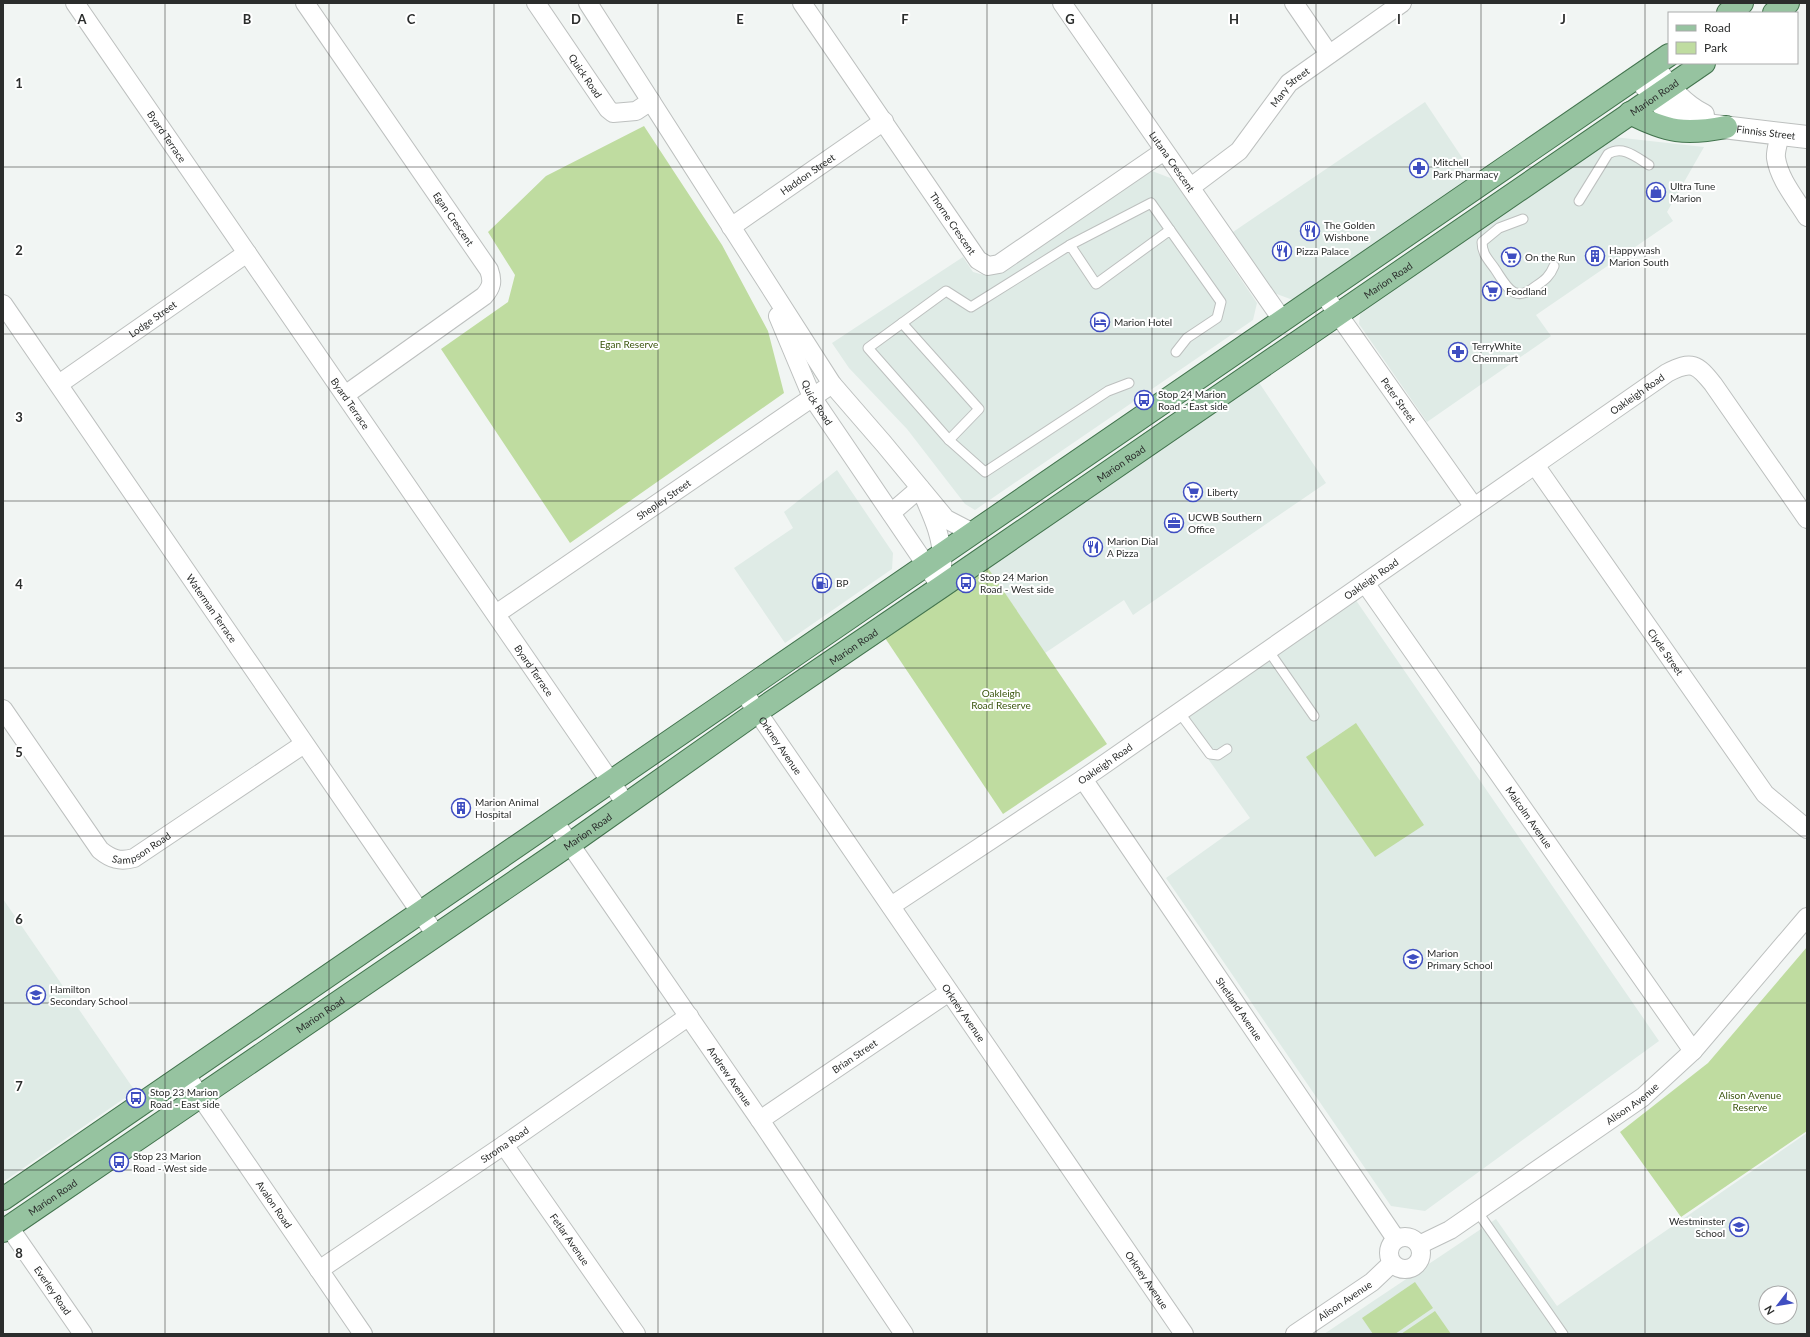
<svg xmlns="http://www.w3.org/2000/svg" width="1810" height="1337" font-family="Lato,sans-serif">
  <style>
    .built { fill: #dfebe6; fill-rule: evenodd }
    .green { fill: #bfdca0 }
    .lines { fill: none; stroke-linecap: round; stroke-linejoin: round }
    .service-casing { stroke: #bdc0bf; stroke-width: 11 }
    .minor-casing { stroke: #bdc0bf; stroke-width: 20 }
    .tertiary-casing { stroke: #bdc0bf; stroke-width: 24 }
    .primary-casing { stroke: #43744e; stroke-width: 24 }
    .service { stroke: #fff; stroke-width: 9 }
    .minor { stroke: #fff; stroke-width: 18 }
    .tertiary { stroke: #fff; stroke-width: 22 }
    .primary { stroke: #96c3a0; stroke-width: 22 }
    .grid { fill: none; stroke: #2b2d2c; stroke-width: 1; stroke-opacity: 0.55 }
    .labels { text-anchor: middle; stroke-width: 4; stroke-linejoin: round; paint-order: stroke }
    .street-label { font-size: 10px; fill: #2b2d2c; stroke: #fff }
    .poi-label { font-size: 10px; fill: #2b2d2c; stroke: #fff; text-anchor: start }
    .park-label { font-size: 10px; fill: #39540c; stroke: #fff }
    .grid-label { font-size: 13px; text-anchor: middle; font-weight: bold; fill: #2b2d2c; stroke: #fff; stroke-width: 4; stroke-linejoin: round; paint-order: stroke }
  </style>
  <rect width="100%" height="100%" fill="#f1f5f3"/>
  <g class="built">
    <polygon points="1425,102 1475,177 1293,300 1274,293 1233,232"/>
    <polygon points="1614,137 1704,147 1667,212 1673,221 1536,315 1551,336 1427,422 1359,324 1361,307"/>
    <polygon points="1152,171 1173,179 1257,303 1253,320 975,510 965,504 907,429 849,368 832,343 963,257 973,272 984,275 997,273"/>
    <polygon points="1258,381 1326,483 1133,615 1124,600 1045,653 986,565"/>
    <polygon points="837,470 893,553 892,569 785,643 734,568 793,528 784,512"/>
    <polygon points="1353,596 1659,1041 1425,1211 1391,1206 1166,878 1250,818 1177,715"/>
    <polygon points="3,899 135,1091 3,1182"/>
    <path d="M1807,1133V1334H1324L1496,1219L1557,1306ZM1766,1293H1790V1317H1766Z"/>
  </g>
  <g class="green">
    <polygon points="644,126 722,245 768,331 784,393 570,543 441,349 508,302 515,275 488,232 546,176"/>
    <polygon points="986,565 1107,744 1003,814 883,635"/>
    <polygon points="1356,723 1424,825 1375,857 1306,757"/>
    <polygon points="1807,947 1807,1131 1681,1217 1620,1132 1708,1063"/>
    <polygon points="1415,1282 1433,1308 1395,1334 1373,1334 1362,1318"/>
    <polygon points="1435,1311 1451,1334 1401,1334"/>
  </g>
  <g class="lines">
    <g class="service-casing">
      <g id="service">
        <path d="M1579,201L1608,154C1623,145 1636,157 1649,165"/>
        <path d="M1523,219L1499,228L1482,242C1482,254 1488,259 1495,269C1507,287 1514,304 1536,286C1545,280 1550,276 1554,266"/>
        <polyline points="1070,245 1151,203 1170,230"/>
        <polyline points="902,323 979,409 949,440"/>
        <polyline points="1129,383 1108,391 985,472 949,440 868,348 946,291 971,307 1070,245 1096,284 1170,230 1221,302 1217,318 1187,338 1176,352"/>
        <polyline points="1268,650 1314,716"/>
        <polyline points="1179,712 1210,754 1218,755 1227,749"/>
        <polyline points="1477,1211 1563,1334"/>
      </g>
    </g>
    <g class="minor-casing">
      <g id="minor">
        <path id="s1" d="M75,3L626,804"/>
        <path id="s2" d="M305,3L489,270C493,281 492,287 484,296L345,395"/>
        <path id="s3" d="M536,3L608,109L613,113L636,111L651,101"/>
        <polyline points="588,3 832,384 884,444 946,519 973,533"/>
        <path id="s4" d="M802,3L978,260L988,266L999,264L1164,151"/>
        <path id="s5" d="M1062,3L1283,321"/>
        <polyline points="1294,3 1329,54"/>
        <path d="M1780,134C1779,141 1775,151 1776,158C1779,179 1796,199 1807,217"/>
        <path id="s6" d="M1191,187L1239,151L1289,83L1402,3"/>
        <path id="s7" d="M731,227L884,121"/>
        <path id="s8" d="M1323,293L1474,507"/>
        <path id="s9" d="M3,304L436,935"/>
        <path id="s10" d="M778,316L812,397L941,587"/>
        <path id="s11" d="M59,384L247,253"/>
        <path id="s12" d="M1535,465L1765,794L1807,829"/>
        <path d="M891,513L920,488C931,513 944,538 942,566"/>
        <path id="s13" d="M1365,583L1693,1051"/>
        <path id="s14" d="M496,614L832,384"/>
        <path id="s15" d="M743,691L1184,1334"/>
        <path id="s16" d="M3,709L100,850C111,859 120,862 134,858L304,744"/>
        <path id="s17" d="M1083,779L1396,1239"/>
        <path id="s18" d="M554,821L760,1120L904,1334"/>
        <path id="s19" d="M891,906L1083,779L1667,373C1692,360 1697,364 1713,384L1807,519"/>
        <path id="s20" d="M185,1074L363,1334"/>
        <path id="s21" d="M760,1120L949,992"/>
        <path id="s22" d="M504,1145L636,1334"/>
        <path id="s23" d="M9,1227L83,1334"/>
        <circle cx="1405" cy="1253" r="16"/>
        <path id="s24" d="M1419,1245L1450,1230L1643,1097L1693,1051L1807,917"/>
        <path id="s25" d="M319,1270L504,1145L689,1016"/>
        <path id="s26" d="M1295,1334L1372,1282L1392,1263"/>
      </g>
    </g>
    <g class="tertiary-casing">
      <g id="tertiary">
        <path d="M1653,67C1668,86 1681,104 1703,115"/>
        <path id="s27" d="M1638,77L1667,110L1689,123L1807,137"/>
      </g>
    </g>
    <g class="primary-casing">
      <g id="primary">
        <polyline points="1728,13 1742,3"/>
        <polyline points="1774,13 1788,3"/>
        <path d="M1630,113C1667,132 1685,135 1726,127"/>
        <polyline points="3,1199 1669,55"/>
        <path id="s28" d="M3,1231L570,844L757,712L941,587L1704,63"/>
      </g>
    </g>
    <use href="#service" class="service"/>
    <use href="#minor" class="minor"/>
    <use href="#tertiary" class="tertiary"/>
    <use href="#primary" class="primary"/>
  </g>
  <path class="grid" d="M165,3V1334M329,3V1334M494,3V1334M658,3V1334M823,3V1334M987,3V1334M1152,3V1334M1316,3V1334M1481,3V1334M1645,3V1334M3,167H1807M3,334H1807M3,501H1807M3,668H1807M3,836H1807M3,1003H1807M3,1170H1807"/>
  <defs>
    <g id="pharmacy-ring" transform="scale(1)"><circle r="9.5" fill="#fff" stroke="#3f4ec1" stroke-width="1.5"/><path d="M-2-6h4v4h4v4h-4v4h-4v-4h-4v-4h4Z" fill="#3f4ec1"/></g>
    <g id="shop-ring" transform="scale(1)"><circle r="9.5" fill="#fff" stroke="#3f4ec1" stroke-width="1.5"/><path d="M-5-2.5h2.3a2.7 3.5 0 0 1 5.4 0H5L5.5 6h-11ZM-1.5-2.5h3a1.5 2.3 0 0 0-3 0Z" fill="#3f4ec1"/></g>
    <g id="restaurant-ring" transform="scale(1)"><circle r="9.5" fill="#fff" stroke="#3f4ec1" stroke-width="1.5"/><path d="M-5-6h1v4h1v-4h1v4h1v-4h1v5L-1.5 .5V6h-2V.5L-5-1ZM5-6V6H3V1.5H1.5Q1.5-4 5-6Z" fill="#3f4ec1"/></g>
    <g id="building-ring" transform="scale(1)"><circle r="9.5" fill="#fff" stroke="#3f4ec1" stroke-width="1.5"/><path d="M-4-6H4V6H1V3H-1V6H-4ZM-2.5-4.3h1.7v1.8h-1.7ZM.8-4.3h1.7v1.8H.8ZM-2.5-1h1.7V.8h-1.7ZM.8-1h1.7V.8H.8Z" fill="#3f4ec1"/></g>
    <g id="supermarket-ring" transform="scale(1)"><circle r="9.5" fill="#fff" stroke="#3f4ec1" stroke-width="1.5"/><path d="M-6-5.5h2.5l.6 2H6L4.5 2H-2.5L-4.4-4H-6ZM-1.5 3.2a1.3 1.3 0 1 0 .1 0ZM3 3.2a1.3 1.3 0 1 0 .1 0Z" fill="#3f4ec1"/></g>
    <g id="hotel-ring" transform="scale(1)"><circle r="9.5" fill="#fff" stroke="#3f4ec1" stroke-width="1.5"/><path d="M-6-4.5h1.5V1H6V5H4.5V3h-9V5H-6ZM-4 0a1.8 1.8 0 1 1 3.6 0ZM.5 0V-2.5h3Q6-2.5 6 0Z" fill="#3f4ec1"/></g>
    <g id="bus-ring" transform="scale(1)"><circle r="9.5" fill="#fff" stroke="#3f4ec1" stroke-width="1.5"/><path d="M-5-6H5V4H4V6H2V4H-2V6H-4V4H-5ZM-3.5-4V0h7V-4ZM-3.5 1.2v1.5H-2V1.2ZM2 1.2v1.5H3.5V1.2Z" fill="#3f4ec1"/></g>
    <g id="office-ring" transform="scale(1)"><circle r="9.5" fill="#fff" stroke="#3f4ec1" stroke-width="1.5"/><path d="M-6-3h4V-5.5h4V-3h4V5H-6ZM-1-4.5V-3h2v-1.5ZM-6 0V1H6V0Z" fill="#3f4ec1"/></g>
    <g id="fuel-ring" transform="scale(1)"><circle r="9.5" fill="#fff" stroke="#3f4ec1" stroke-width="1.5"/><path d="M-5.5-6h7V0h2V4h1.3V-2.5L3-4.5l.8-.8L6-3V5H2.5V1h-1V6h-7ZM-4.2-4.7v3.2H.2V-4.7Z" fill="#3f4ec1"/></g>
    <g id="school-ring" transform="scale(1)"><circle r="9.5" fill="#fff" stroke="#3f4ec1" stroke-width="1.5"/><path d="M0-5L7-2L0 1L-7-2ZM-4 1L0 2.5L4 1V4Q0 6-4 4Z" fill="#3f4ec1"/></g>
  </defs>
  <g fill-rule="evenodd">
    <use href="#pharmacy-ring" x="1419" y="168"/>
    <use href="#shop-ring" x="1656" y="192"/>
    <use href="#restaurant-ring" x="1310" y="231"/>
    <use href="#restaurant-ring" x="1282" y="251"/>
    <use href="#building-ring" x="1595" y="256"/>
    <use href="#supermarket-ring" x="1511" y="257"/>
    <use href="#supermarket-ring" x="1492" y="291"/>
    <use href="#hotel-ring" x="1100" y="322"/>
    <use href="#pharmacy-ring" x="1458" y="352"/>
    <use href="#bus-ring" x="1144" y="400"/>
    <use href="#supermarket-ring" x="1193" y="492"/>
    <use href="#office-ring" x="1174" y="523"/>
    <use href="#restaurant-ring" x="1093" y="547"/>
    <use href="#fuel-ring" x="822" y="583"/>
    <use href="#bus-ring" x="966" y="583"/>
    <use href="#building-ring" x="461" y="808"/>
    <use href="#school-ring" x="1413" y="959"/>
    <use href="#school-ring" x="36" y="995"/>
    <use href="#bus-ring" x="136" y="1098"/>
    <use href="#bus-ring" x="119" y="1162"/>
    <use href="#school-ring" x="1739" y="1227"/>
  </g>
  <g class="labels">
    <g class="street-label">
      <text dy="4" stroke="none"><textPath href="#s3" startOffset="88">Quick Road</textPath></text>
      <text dy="4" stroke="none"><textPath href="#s6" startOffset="142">Mary Street</textPath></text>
      <text dy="4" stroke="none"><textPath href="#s28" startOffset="2003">Marion Road</textPath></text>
      <text dy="4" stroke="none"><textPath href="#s27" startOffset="147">Finniss Street</textPath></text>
      <text dy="4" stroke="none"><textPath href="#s1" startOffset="162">Byard Terrace</textPath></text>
      <text dy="4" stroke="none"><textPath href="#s5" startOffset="193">Lutana Crescent</textPath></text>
      <text dy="4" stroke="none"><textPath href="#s7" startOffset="93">Haddon Street</textPath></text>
      <text dy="4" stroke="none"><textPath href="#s2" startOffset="262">Egan Crescent</textPath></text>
      <text dy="4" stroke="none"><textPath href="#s4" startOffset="267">Thorne Crescent</textPath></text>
      <text dy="4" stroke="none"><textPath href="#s28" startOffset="1680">Marion Road</textPath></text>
      <text dy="4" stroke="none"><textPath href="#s11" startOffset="114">Lodge Street</textPath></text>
      <text dy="4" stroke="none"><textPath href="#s19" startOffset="905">Oakleigh Road</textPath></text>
      <text dy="4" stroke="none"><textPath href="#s8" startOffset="131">Peter Street</textPath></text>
      <text dy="4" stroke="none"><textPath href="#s10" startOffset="95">Quick Road</textPath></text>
      <text dy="4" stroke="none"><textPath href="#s1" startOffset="486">Byard Terrace</textPath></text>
      <text dy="4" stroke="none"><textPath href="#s28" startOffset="1356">Marion Road</textPath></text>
      <text dy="4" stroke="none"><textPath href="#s14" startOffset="203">Shepley Street</textPath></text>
      <text dy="4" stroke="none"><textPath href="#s19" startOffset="581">Oakleigh Road</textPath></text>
      <text dy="4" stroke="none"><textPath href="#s9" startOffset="369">Waterman Terrace</textPath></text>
      <text dy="4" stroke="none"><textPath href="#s28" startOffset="1032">Marion Road</textPath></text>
      <text dy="4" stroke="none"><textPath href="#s12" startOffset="228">Clyde Street</textPath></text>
      <text dy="4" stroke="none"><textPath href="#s1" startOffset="810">Byard Terrace</textPath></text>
      <text dy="4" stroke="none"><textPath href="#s15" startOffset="66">Orkney Avenue</textPath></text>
      <text dy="4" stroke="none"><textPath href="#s19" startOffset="257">Oakleigh Road</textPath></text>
      <text dy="4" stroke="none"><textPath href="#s13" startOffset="286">Malcolm Avenue</textPath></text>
      <text dy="4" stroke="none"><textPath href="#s28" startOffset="708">Marion Road</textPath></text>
      <text dy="4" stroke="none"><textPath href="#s16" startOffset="218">Sampson Road</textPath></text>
      <text dy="4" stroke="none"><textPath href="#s17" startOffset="278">Shetland Avenue</textPath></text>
      <text dy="4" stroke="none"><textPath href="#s15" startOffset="390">Orkney Avenue</textPath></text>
      <text dy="4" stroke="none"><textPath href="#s28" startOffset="384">Marion Road</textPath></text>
      <text dy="4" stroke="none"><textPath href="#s21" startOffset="114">Brian Street</textPath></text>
      <text dy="4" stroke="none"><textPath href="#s18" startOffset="310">Andrew Avenue</textPath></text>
      <text dy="4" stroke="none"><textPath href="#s24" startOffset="256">Alison Avenue</textPath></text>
      <text dy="4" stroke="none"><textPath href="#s25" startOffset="224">Stroma Road</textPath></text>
      <text dy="4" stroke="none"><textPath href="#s28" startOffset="60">Marion Road</textPath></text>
      <text dy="4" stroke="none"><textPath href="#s20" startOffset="158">Avalon Road</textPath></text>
      <text dy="4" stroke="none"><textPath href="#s22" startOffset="115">Fetlar Avenue</textPath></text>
      <text dy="4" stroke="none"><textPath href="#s15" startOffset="714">Orkney Avenue</textPath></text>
      <text dy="4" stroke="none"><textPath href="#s23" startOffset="77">Everley Road</textPath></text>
      <text dy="4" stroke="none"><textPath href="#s26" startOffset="60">Alison Avenue</textPath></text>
    </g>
    <g class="poi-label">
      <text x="1433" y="166">Mitchell<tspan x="1433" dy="12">Park Pharmacy</tspan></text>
      <text x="1670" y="190">Ultra Tune<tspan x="1670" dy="12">Marion</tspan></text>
      <text x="1324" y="229">The Golden<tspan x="1324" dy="12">Wishbone</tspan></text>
      <text x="1609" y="254">Happywash<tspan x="1609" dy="12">Marion South</tspan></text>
      <text x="1296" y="255">Pizza Palace</text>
      <text x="1525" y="261">On the Run</text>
      <text x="1506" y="295">Foodland</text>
      <text x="1114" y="326">Marion Hotel</text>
      <text x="1472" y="350">TerryWhite<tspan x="1472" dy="12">Chemmart</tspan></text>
      <text x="1158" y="398">Stop 24 Marion<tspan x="1158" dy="12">Road - East side</tspan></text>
      <text x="1207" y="496">Liberty</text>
      <text x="1188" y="521">UCWB Southern<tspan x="1188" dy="12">Office</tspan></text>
      <text x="1107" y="545">Marion Dial<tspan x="1107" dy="12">A Pizza</tspan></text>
      <text x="980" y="581">Stop 24 Marion<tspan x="980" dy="12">Road - West side</tspan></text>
      <text x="836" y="587">BP</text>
      <text x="475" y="806">Marion Animal<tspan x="475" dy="12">Hospital</tspan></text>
      <text x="1427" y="957">Marion<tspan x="1427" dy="12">Primary School</tspan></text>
      <text x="50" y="993">Hamilton<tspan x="50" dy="12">Secondary School</tspan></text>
      <text x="150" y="1096">Stop 23 Marion<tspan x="150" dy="12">Road - East side</tspan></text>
      <text x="133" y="1160">Stop 23 Marion<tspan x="133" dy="12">Road - West side</tspan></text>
      <text x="1725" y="1225" text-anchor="end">Westminster<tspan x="1725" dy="12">School</tspan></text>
    </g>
    <g class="park-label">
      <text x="629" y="348">Egan Reserve</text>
      <text x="1001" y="697">Oakleigh<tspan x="1001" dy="12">Road Reserve</tspan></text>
      <text x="1750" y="1099">Alison Avenue<tspan x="1750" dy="12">Reserve</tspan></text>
    </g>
  </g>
  <g class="grid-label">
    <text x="82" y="24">A</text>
    <text x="247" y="24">B</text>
    <text x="411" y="24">C</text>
    <text x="576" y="24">D</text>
    <text x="740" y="24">E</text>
    <text x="905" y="24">F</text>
    <text x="1070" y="24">G</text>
    <text x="1234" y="24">H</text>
    <text x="1399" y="24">I</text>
    <text x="1563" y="24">J</text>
    <text x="19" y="88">1</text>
    <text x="19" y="255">2</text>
    <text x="19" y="422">3</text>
    <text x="19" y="589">4</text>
    <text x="19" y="757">5</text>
    <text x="19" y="924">6</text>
    <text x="19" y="1091">7</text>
    <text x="19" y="1258">8</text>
  </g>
  <rect width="1810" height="1337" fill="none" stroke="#2b2d2c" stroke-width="8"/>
  <rect x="1668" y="12" width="130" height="52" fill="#ffffff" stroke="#aaabab"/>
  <rect x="1676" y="25" width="20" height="6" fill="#96c3a0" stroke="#aaabab"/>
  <text x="1704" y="32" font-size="12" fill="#2b2d2c">Road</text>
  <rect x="1676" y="42" width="20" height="12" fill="#bfdca0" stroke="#aaabab"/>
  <text x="1704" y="52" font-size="12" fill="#2b2d2c">Park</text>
  <g transform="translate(1778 1305) rotate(239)"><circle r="19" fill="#ffffff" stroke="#aaabab"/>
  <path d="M0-3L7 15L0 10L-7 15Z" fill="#3f4ec1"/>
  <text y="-6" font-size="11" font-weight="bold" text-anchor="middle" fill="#2b2d2c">N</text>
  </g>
</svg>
